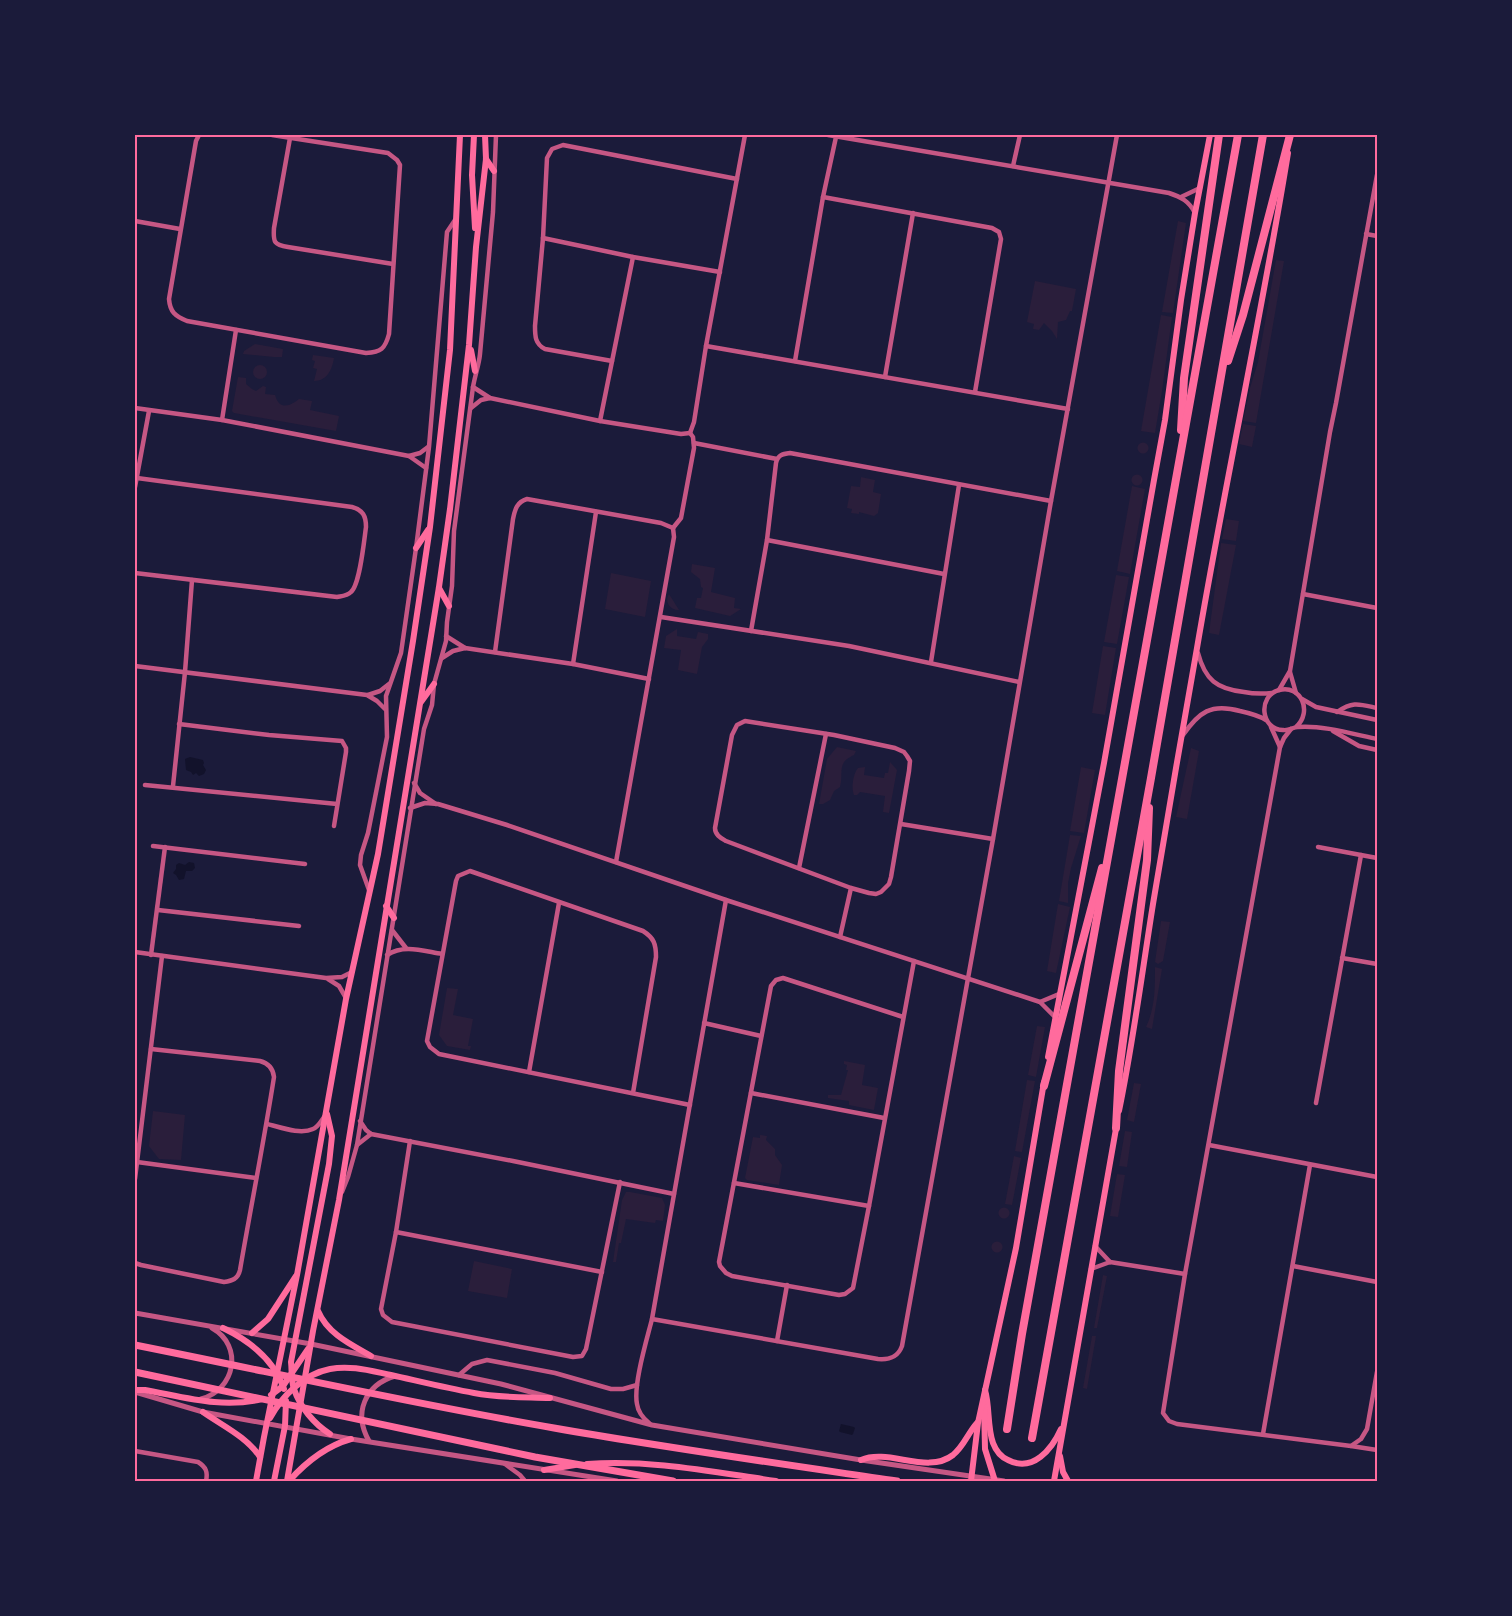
<svg xmlns="http://www.w3.org/2000/svg" width="1512" height="1616" font-family="'Public Sans',sans-serif">
  <style>
    .green { fill: #2a1e3b }
    .water { fill: #12122b }
    .lines { fill: none; stroke-linecap: round; stroke-linejoin: round }
    .minor { stroke: #c65784; stroke-width: 4.5 }
    .tertiary { stroke: #c65784; stroke-width: 5 }
    .secondary { stroke: #ff6b9d; stroke-width: 6 }
    .trunk { stroke: #ff6b9d; stroke-width: 7 }
    .motorway { stroke: #ff6b9d; stroke-width: 8 }
    .neatline { fill: none; stroke: #ff6b9d; stroke-width: 2 }
  </style>
  <rect width="100%" height="100%" fill="#1b1b3a"/>
  <g class="green">
    <polygon points="1178,221 1186,223 1173,313 1162,312"/>
    <polygon points="1276,260 1284,261 1256,423 1243,421 1250,388 1258,362"/>
    <polygon points="1035,281 1076,289 1072,311 1070,311 1066,320 1058,322 1057,339 1052,331 1044,323 1039,330 1033,329 1034,324 1027,322"/>
    <polygon points="1161,315 1172,317 1162,391 1155,433 1141,431"/>
    <polygon points="255,344 283,349 282,357 274,357 243,354 244,351"/>
    <path d="M313,355L334,358C332,370 327,381 314,381L317,369L313,368L315,361L312,360Z"/>
    <circle cx="260" cy="372" r="7"/>
    <path d="M238,377L246,378V384L252,389L256,391L263,386L266,387L265,394L275,395C276,398 277,401 279,403C285,409 294,403 299,399L312,401L310,410L339,416L336,431L234,413L232,411Z"/>
    <polygon points="1243,424 1256,426 1252,447 1239,444"/>
    <circle cx="1143" cy="448" r="5.5"/>
    <circle cx="1137" cy="480" r="5.5"/>
    <polygon points="861,477 875,480 873,492 881,494 878,513 874,516 859,512 859,514 851,513 852,509 847,508 851,486 860,487"/>
    <polygon points="1132,486 1145,489 1130,574 1117,571"/>
    <polygon points="1226,519 1239,521 1236,541 1222,539"/>
    <polygon points="1221,543 1236,545 1219,635 1209,633"/>
    <polygon points="692,564 715,568 711,592 735,598 734,608 741,609 730,616 695,608 697,598 701,598 703,588 701,587 700,579 691,572"/>
    <polygon points="611,573 651,581 645,617 605,609"/>
    <polygon points="1116,575 1129,577 1117,644 1104,642"/>
    <path d="M669,594L679,610C670,610 664,602 669,594Z"/>
    <polygon points="677,629 677,636 696,639 698,632 708,634 708,639 702,647 697,674 678,670 681,650 664,648 666,636"/>
    <polygon points="1103,646 1116,648 1105,715 1092,713"/>
    <path d="M837,747L856,751L854,755C836,763 844,772 840,787L834,791L830,800L823,804H819L827,759Z"/>
    <polygon points="1191,748 1199,751 1187,819 1176,817"/>
    <path d="M890,762L897,770L889,813L883,812L885,796L860,792L857,795H854C851,788 853,774 858,768L865,767L864,775L884,778L885,773H888Z"/>
    <polygon points="1081,767 1095,770 1084,833 1070,831"/>
    <polygon points="1070,835 1081,836 1071,868 1068,883 1068,903 1059,901"/>
    <polygon points="1058,904 1070,907 1056,973 1047,971"/>
    <polygon points="1161,921 1170,922 1163,961 1158,964 1155,962"/>
    <path d="M1155,967L1162,969L1152,1029L1146,1027C1155,1008 1155,989 1155,967Z"/>
    <polygon points="447,988 458,989 453,1015 473,1019 468,1046 471,1046 470,1050 447,1046 439,1035"/>
    <polygon points="1037,1026 1045,1027 1036,1077 1028,1075"/>
    <polygon points="844,1061 865,1065 862,1085 878,1088 874,1110 849,1105 849,1101 828,1098 828,1095 841,1095 848,1070 846,1070 847,1065 844,1064"/>
    <polygon points="1027,1080 1035,1081 1022,1152 1015,1151"/>
    <polygon points="1134,1083 1141,1084 1134,1122 1127,1120"/>
    <polygon points="153,1111 185,1115 181,1160 159,1159 149,1146"/>
    <polygon points="1125,1131 1132,1132 1127,1167 1119,1166"/>
    <polygon points="760,1135 767,1136 766,1140 775,1149 775,1155 782,1165 779,1185 747,1180 745,1178 753,1137 760,1138"/>
    <polygon points="1014,1156 1021,1158 1012,1205 1005,1204"/>
    <polygon points="1117,1174 1125,1175 1118,1217 1110,1216"/>
    <polygon points="626,1192 630,1192 662,1198 665,1205 663,1221 656,1220 655,1223 626,1219 621,1243 619,1243 616,1262 613,1262 622,1200"/>
    <circle cx="1004" cy="1213" r="5.5"/>
    <circle cx="997" cy="1247" r="5.5"/>
    <polygon points="474,1261 512,1269 507,1298 468,1291"/>
    <polygon points="1103,1275 1107,1276 1097,1328 1094,1328"/>
    <polygon points="1092,1336 1096,1336 1087,1389 1083,1388"/>
  </g>
  <g class="water">
    <polygon points="190,757 203,760 204,763 203,765 206,770 204,774 199,776 196,773 193,775 191,772 186,770 185,759"/>
    <polygon points="189,862 194,863 195,868 192,871 186,871 184,879 179,880 176,875 173,873 176,869 176,865 179,863 185,865"/>
    <polygon points="841,1424 854,1427 855,1428 853,1434 852,1435 840,1432 839,1431"/>
  </g>
  <g class="lines">
    <g class="minor">
      <path d="M199,135L196,141L169,299C170,312 175,316 187,321L366,353C381,352 385,349 389,334L400,165L397,160L388,153L272,135"/>
      <path d="M828,135L1169,193C1181,197 1189,201 1195,213"/>
      <path d="M290,138L274,228C273,242 274,245 288,247L393,264"/>
      <polyline points="1013,166 1020,135"/>
      <polyline points="823,197 992,228 999,232 1001,239 975,392"/>
      <polyline points="1181,197 1200,188"/>
      <polyline points="135,221 180,229"/>
      <polyline points="1366,234 1377,236"/>
      <polyline points="543,238 633,257 720,272"/>
      <polyline points="706,346 1068,409"/>
      <path d="M612,361L545,349C535,344 535,336 535,326L543,238L547,158L552,149L563,145L737,179"/>
      <polyline points="795,361 823,197 836,137"/>
      <polyline points="885,377 913,213"/>
      <polyline points="473,387 490,398 600,421 681,434 690,433"/>
      <polyline points="135,408 222,420 409,456 426,468"/>
      <polyline points="471,408 481,400 490,398"/>
      <polyline points="222,420 236,330"/>
      <polyline points="600,421 633,257"/>
      <polyline points="690,433 694,422 706,346 745,135"/>
      <polyline points="694,443 777,459"/>
      <polyline points="409,456 420,453 428,447"/>
      <polyline points="135,487 149,411"/>
      <polyline points="673,528 681,518 694,448 693,437 690,433"/>
      <polyline points="767,540 944,574"/>
      <path d="M135,573L337,597C342,596 347,596 351,592C360,584 364,541 366,527C366,516 363,510 352,507L137,478"/>
      <polyline points="1303,594 1377,608"/>
      <polyline points="661,617 849,646 1019,682"/>
      <path d="M751,631L767,540L776,463C778,455 782,454 790,453L1051,501"/>
      <polyline points="446,636 465,648"/>
      <path d="M495,652L513,519C515,509 517,502 527,499L661,523L673,528"/>
      <path d="M1198,653C1205,680 1217,689 1244,692C1254,694 1262,694 1272,693"/>
      <polyline points="442,658 453,651 465,648 573,664 649,679"/>
      <polyline points="931,662 959,485"/>
      <polyline points="573,664 596,512"/>
      <polyline points="135,666 367,695 377,701 385,709"/>
      <polyline points="1290,672 1296,693"/>
      <polyline points="1279,690 1290,671 1330,432 1336,403 1377,175"/>
      <polyline points="368,695 380,691 389,684"/>
      <polyline points="1302,699 1316,707 1377,720"/>
      <path d="M1337,712C1353,701 1359,704 1377,708"/>
      <path d="M745,721L834,735L895,748L904,752L907,756L910,761L909,771L891,877L889,884L881,892L876,894L869,893L851,888L726,841C721,838 715,835 715,828L732,735L737,725Z"/>
      <polyline points="179,724 269,735 342,741 346,748 346,752 334,826"/>
      <polyline points="1271,727 1280,747"/>
      <path d="M1296,727C1313,712 1301,684 1279,690C1257,696 1261,730 1283,730C1289,731 1293,727 1298,727C1322,725 1353,734 1377,739"/>
      <polyline points="1291,729 1284,738 1280,747 1185,1274 1163,1413 1169,1421 1177,1424 1351,1446 1361,1439 1367,1429 1377,1372"/>
      <polyline points="1333,731 1359,746 1377,750"/>
      <path d="M1183,735C1199,712 1211,703 1240,711C1249,713 1258,715 1266,720"/>
      <polyline points="414,783 420,793 436,804"/>
      <polyline points="145,785 337,804"/>
      <polyline points="173,786 185,672 192,580"/>
      <polyline points="410,808 425,803 438,804 507,825 726,900 1040,1002 1055,1017"/>
      <polyline points="901,824 993,839"/>
      <polyline points="153,846 305,864"/>
      <polyline points="1318,847 1377,858"/>
      <polyline points="616,862 674,537 673,528"/>
      <polyline points="799,868 826,734"/>
      <polyline points="369,890 360,865 361,855 368,833 387,737 386,696 401,653 416,548 429,447 447,232 455,220"/>
      <polyline points="158,910 299,926"/>
      <polyline points="392,930 406,948"/>
      <polyline points="840,937 851,888"/>
      <polyline points="135,952 326,978 342,977 352,972"/>
      <polyline points="151,955 165,847"/>
      <path d="M387,955C404,944 423,951 442,954"/>
      <polyline points="1342,958 1377,964"/>
      <polyline points="328,979 339,986 346,998"/>
      <polyline points="1040,1002 1059,994"/>
      <polyline points="903,1017 783,978 776,980 771,986 719,1262 720,1266 726,1273 732,1276 839,1295 845,1294 853,1288 869,1206 914,961"/>
      <polyline points="704,1023 761,1036"/>
      <polyline points="529,1072 559,903"/>
      <path d="M633,1093L656,957C656,944 654,938 643,931L470,871L458,876L456,881L427,1041L430,1047L439,1054L690,1105"/>
      <polyline points="751,1093 884,1118"/>
      <polyline points="1316,1103 1361,855"/>
      <polyline points="360,1121 366,1130 371,1134 513,1161 674,1194"/>
      <path d="M267,1124C280,1127 300,1135 313,1129C318,1127 321,1121 324,1117"/>
      <polyline points="410,1141 396,1232 381,1309 383,1315 392,1322 573,1357 582,1356 586,1349 620,1182"/>
      <polyline points="357,1145 371,1134"/>
      <polyline points="1209,1145 1377,1177"/>
      <polyline points="137,1162 256,1178"/>
      <polyline points="135,1179 162,956"/>
      <polyline points="734,1183 869,1206"/>
      <path d="M342,1192L348,1177L357,1145L424,729L432,705L434,684L446,641L447,622L452,586L454,531L473,387C475,375 479,365 480,354L493,212L496,135"/>
      <polyline points="396,1232 602,1272"/>
      <polyline points="1095,1246 1110,1262"/>
      <path d="M135,1263L141,1265L224,1282C232,1281 238,1279 240,1270C251,1206 264,1141 274,1077C273,1068 268,1063 260,1061L151,1049"/>
      <polyline points="1293,1266 1377,1282"/>
      <polyline points="1091,1269 1110,1262 1185,1274"/>
      <path d="M652,1319L878,1359C890,1360 898,1357 902,1346L993,839L1051,501L1117,135"/>
      <polyline points="777,1341 787,1285"/>
      <polyline points="459,1375 472,1364 487,1360 555,1373 611,1389 623,1389 637,1385"/>
      <path d="M649,1423C643,1418 638,1412 637,1404C633,1385 647,1339 652,1319L726,900"/>
      <polyline points="1263,1434 1310,1165"/>
      <polyline points="1351,1446 1377,1450"/>
      <path d="M135,1451L198,1462C206,1467 208,1472 206,1481"/>
      <polyline points="505,1464 520,1475 525,1481"/>
    </g>
    <g class="tertiary">
      <polyline points="135,1313 311,1344 501,1384 652,1425 861,1460 1004,1481"/>
      <polyline points="135,1392 203,1412 351,1439 617,1481"/>
      <path d="M201,1399C235,1390 244,1346 212,1328"/>
      <path d="M369,1441C353,1413 365,1385 395,1376"/>
    </g>
    <g class="secondary">
      <polyline points="474,135 472,175 475,228"/>
      <polyline points="486,159 494,171"/>
      <polyline points="471,350 475,371"/>
      <polyline points="416,548 428,530"/>
      <polyline points="439,588 449,606"/>
      <polyline points="421,702 434,684"/>
      <polyline points="386,906 394,918"/>
      <polyline points="1048,1057 1104,763 1154,480 1165,420 1181,300 1195,213 1210,135"/>
      <path d="M1119,1111C1133,1043 1142,973 1153,904C1167,819 1182,733 1197,648C1225,483 1261,319 1288,153"/>
      <path d="M327,1114L332,1136L329,1164L291,1362C292,1370 291,1381 294,1389C300,1407 314,1424 330,1434"/>
      <path d="M318,1311C328,1334 350,1344 371,1356"/>
      <path d="M223,1328C250,1341 274,1359 284,1389"/>
      <polyline points="252,1333 268,1319 296,1276"/>
      <path d="M135,1390H145C184,1397 222,1409 262,1399"/>
      <path d="M985,1390C990,1407 987,1426 993,1443C996,1451 1001,1457 1008,1460C1033,1473 1052,1449 1061,1429"/>
      <polyline points="271,1395 283,1386 308,1349"/>
      <polyline points="984,1405 985,1449 995,1481"/>
      <path d="M203,1412C223,1426 247,1437 260,1457"/>
      <path d="M270,1418C282,1396 304,1374 330,1369C351,1365 371,1371 391,1375C418,1381 446,1388 474,1393C499,1398 525,1397 550,1398"/>
      <polyline points="1060,1456 1063,1472 1068,1481"/>
      <path d="M861,1460C889,1448 927,1475 953,1455C964,1446 968,1433 977,1423"/>
      <path d="M587,1464C650,1459 713,1472 776,1481"/>
      <polyline points="544,1470 575,1465"/>
      <polyline points="256,1481 264,1437 297,1275 346,999 378,854 413,641 430,527 450,350 460,135"/>
      <polyline points="274,1481 285,1426 286,1401"/>
      <polyline points="287,1481 313,1331 339,1200 439,587 450,509 469,345 476,247 486,159 485,135"/>
      <path d="M289,1481C306,1462 326,1446 351,1439"/>
      <polyline points="971,1481 978,1423 1016,1248 1044,1082"/>
      <polyline points="1054,1481 1117,1123"/>
    </g>
    <g class="trunk">
      <path d="M135,1345C275,1373 414,1404 554,1428C668,1448 782,1464 897,1481"/>
      <polyline points="135,1372 535,1457 673,1481"/>
    </g>
    <g class="motorway">
      <polyline points="1228,361 1243,315 1290,135"/>
      <polyline points="1181,430 1184,378 1219,135"/>
      <polyline points="1044,1086 1102,868"/>
      <polyline points="1116,1128 1119,1071 1147,860 1149,808"/>
      <polyline points="1007,1429 1022,1334 1238,135"/>
      <polyline points="1032,1438 1151,778 1263,135"/>
    </g>
  </g>
  <rect width="1512" height="1616" fill="none" stroke="#1b1b3a" stroke-width="272"/>
  <rect x="136" y="136" width="1240" height="1344" class="neatline"/>
</svg>
